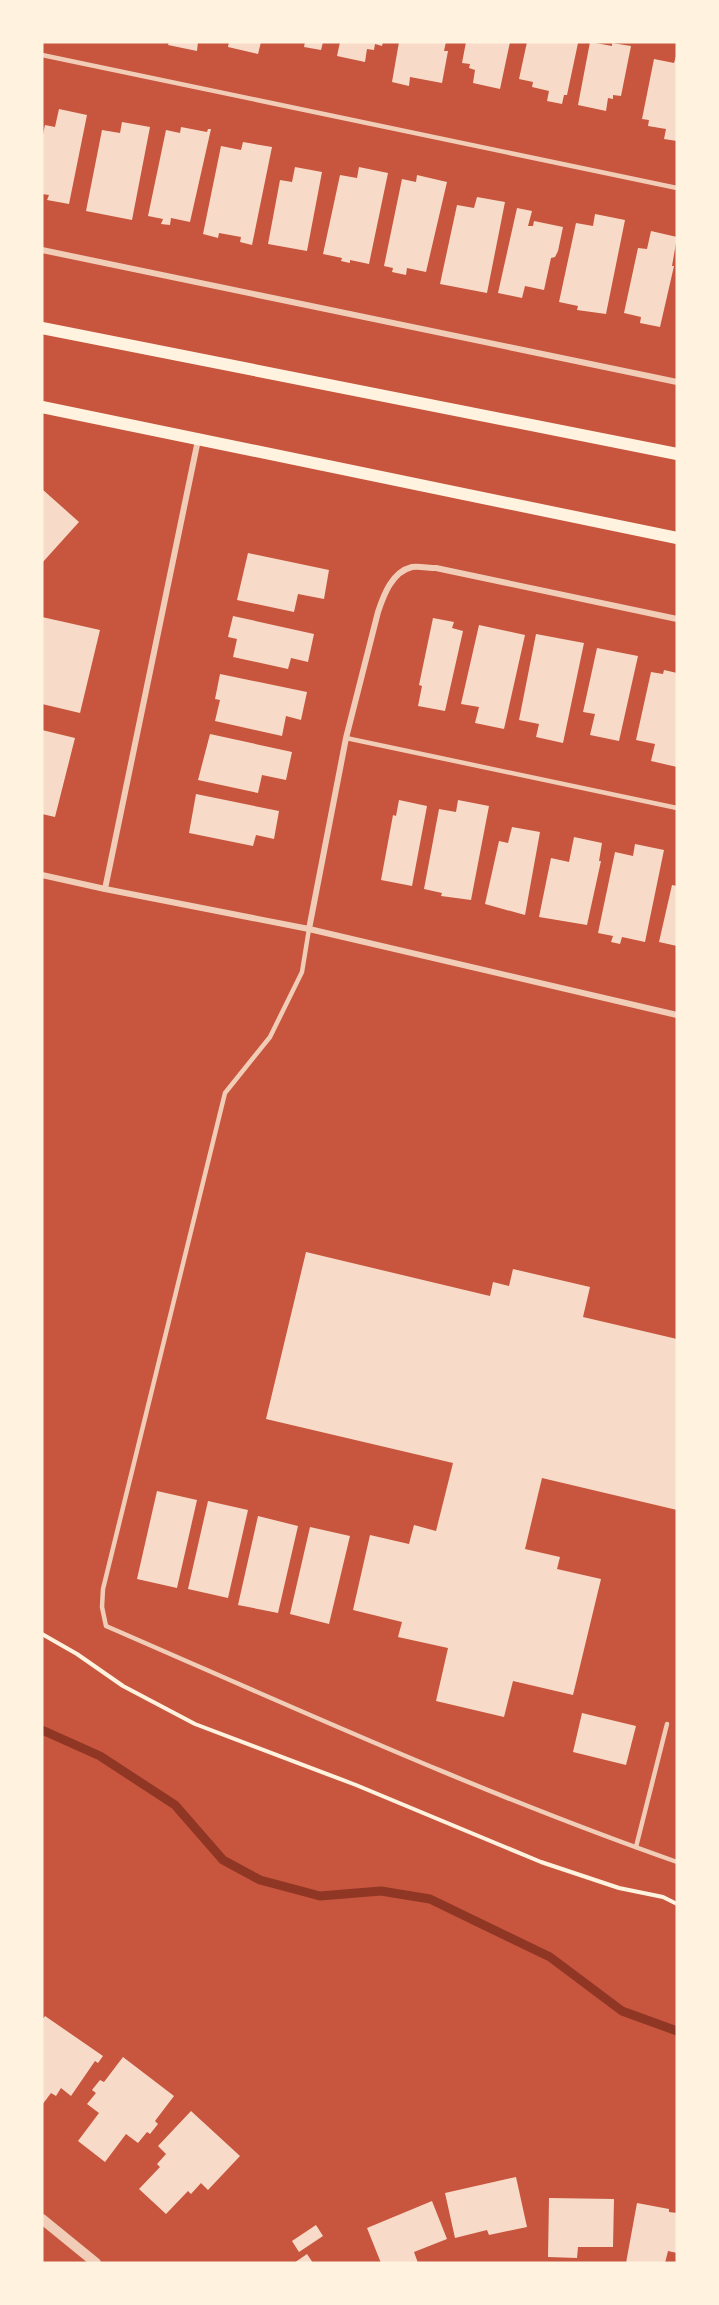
<svg xmlns="http://www.w3.org/2000/svg" width="719" height="2305" font-family="'IBM Plex Serif',serif">
  <style>
    .lines { fill: none; stroke-linecap: round; stroke-linejoin: round }
    .stream { stroke: #8f3625; stroke-width: 9 }
    .building { fill: #f7dbc8 }
    .path { stroke: #fff3e0; stroke-width: 4 }
    .service { stroke: #f1ccb7; stroke-width: 4.5 }
    .minor { stroke: #f1ccb7; stroke-width: 6 }
    .tertiary { stroke: #f1ccb7; stroke-width: 10 }
    .secondary { stroke: #fff3e0; stroke-width: 12 }
  </style>
  <rect width="100%" height="100%" fill="#c8553d"/>
  <g class="lines">
    <polyline class="stream" points="42,1730 100,1756 175,1805 223,1860 260,1880 320,1896 381,1891 430,1899 550,1957 622,2011 677,2031"/>
  </g>
  <g class="building">
    <polygon points="169,42 198,42 197,51 168,45"/>
    <polygon points="229,42 261,42 258,54 228,47"/>
    <polygon points="305,42 323,42 321,50 304,47"/>
    <polygon points="340,42 383,42 382,46 375,44 374,50 367,49 365,62 337,56"/>
    <polygon points="399,42 446,42 444,51 448,51 442,83 410,77 409,86 392,82"/>
    <polygon points="466,42 510,42 500,89 473,83 475,70 469,68 470,64 462,63"/>
    <polygon points="527,42 578,43 567,95 564,95 562,104 547,101 549,91 532,87 533,82 519,79"/>
    <polygon points="590,42 612,46 612,43 631,46 621,96 613,95 613,99 608,98 606,111 578,105"/>
    <polygon points="676,56 677,56 677,141 664,139 666,129 648,126 649,120 642,119 654,59 674,63"/>
    <polygon points="59,109 87,115 69,204 47,200 49,195 42,194 42,139 45,125 55,127"/>
    <polygon points="122,122 150,127 132,220 86,211 102,130 120,133"/>
    <polygon points="181,127 207,132 208,129 211,129 190,222 171,218 170,225 161,224 163,219 148,216 166,130 180,133"/>
    <polygon points="243,142 272,147 252,245 240,242 241,237 219,233 218,238 203,234 221,146 241,150"/>
    <polygon points="295,167 322,172 307,251 268,244 280,180 292,182"/>
    <polygon points="359,167 388,173 369,264 350,260 350,263 341,261 342,258 323,254 340,175 357,178"/>
    <polygon points="417,175 447,182 426,272 407,268 406,275 392,272 393,268 384,266 402,179 416,182"/>
    <polygon points="477,197 505,202 487,293 440,284 457,205 474,208"/>
    <polygon points="517,208 532,211 528,226 533,226 534,221 563,227 558,251 555,257 551,258 544,290 525,286 522,298 498,293"/>
    <polygon points="595,214 625,220 606,314 577,310 578,306 559,302 576,223 593,226"/>
    <polygon points="651,231 677,237 672,266 674,266 660,327 640,323 641,317 624,313 638,248 647,249"/>
    <polygon points="42,489 79,522 42,563"/>
    <polygon points="248,553 329,570 324,599 298,594 294,612 237,600"/>
    <polygon points="233,616 314,634 308,662 291,658 288,669 233,657 237,639 228,637"/>
    <polygon points="42,617 100,630 80,713 42,704"/>
    <polygon points="433,618 454,622 452,628 463,631 445,711 418,706 422,686 419,685"/>
    <polygon points="479,625 525,635 504,729 475,723 479,707 461,704"/>
    <polygon points="536,634 584,643 563,743 536,737 539,724 519,720"/>
    <polygon points="597,648 638,656 619,741 590,735 595,714 583,712"/>
    <polygon points="664,670 677,673 677,767 651,761 655,744 636,740 651,672 663,674"/>
    <polygon points="220,674 307,692 301,720 286,716 282,736 215,721 220,700 215,699"/>
    <polygon points="42,730 75,738 55,817 42,814"/>
    <polygon points="210,734 292,752 286,780 262,775 258,793 198,780"/>
    <polygon points="196,794 279,811 274,839 256,835 253,846 189,833"/>
    <polygon points="399,800 427,806 412,886 381,880 393,815 396,816"/>
    <polygon points="458,800 489,806 471,900 441,896 442,893 424,889 439,809 456,812"/>
    <polygon points="512,827 540,832 525,915 485,904 499,841 508,843"/>
    <polygon points="574,837 602,843 599,861 601,861 587,925 539,917 551,858 569,862"/>
    <polygon points="635,844 664,850 645,942 622,937 620,944 611,942 613,936 598,933 615,852 633,856"/>
    <polygon points="672,885 677,886 677,946 659,942"/>
    <polygon points="306,1252 490,1296 493,1282 509,1286 513,1269 590,1287 583,1317 677,1339 677,1510 542,1478 525,1549 560,1557 557,1569 601,1579 573,1695 513,1681 504,1717 436,1701 448,1648 398,1637 402,1622 353,1610 370,1535 409,1544 414,1525 436,1531 453,1463 266,1419"/>
    <polygon points="157,1491 197,1500 177,1588 137,1579"/>
    <polygon points="208,1501 248,1510 228,1598 188,1589"/>
    <polygon points="258,1516 298,1526 278,1613 238,1605"/>
    <polygon points="310,1527 350,1536 329,1624 290,1614"/>
    <polygon points="582,1713 636,1726 626,1765 573,1752"/>
    <polygon points="45,2016 103,2056 98,2063 95,2061 71,2096 61,2088 56,2096 51,2093 42,2105 42,2020"/>
    <polygon points="123,2057 174,2096 155,2121 158,2124 150,2134 147,2132 138,2143 126,2134 105,2162 78,2141 99,2113 87,2104 96,2093 92,2090 100,2080 104,2082"/>
    <polygon points="191,2111 240,2156 208,2190 201,2183 191,2194 188,2191 166,2214 139,2189 160,2167 157,2164 166,2154 158,2146"/>
    <polygon points="516,2177 527,2227 489,2235 487,2230 455,2238 445,2193"/>
    <polygon points="549,2198 614,2199 613,2247 578,2247 577,2258 548,2257"/>
    <polygon points="432,2201 447,2239 414,2252 418,2263 381,2263 367,2228"/>
    <polygon points="637,2203 669,2209 669,2212 677,2213 677,2253 668,2251 665,2263 626,2263"/>
    <polygon points="316,2225 323,2236 299,2252 292,2241"/>
    <polygon points="307,2254 313,2263 294,2263"/>
  </g>
  <g class="lines">
    <polyline class="path" points="42,1634 77,1654 123,1686 195,1724 356,1785 541,1862 619,1888 663,1897 677,1904"/>
    <g class="service">
      <polyline points="42,55 677,188"/>
      <polyline points="346,738 677,808"/>
      <path d="M309,929L302,972L270,1037L225,1093L103,1589L102,1607L106,1626C295,1708 483,1794 677,1862"/>
      <polyline points="636,1847 667,1724"/>
    </g>
    <g class="minor">
      <polyline points="42,250 677,382"/>
      <polyline points="198,440 105,889 309,929 677,1015"/>
      <polyline points="42,875 105,889"/>
      <path d="M309,929L346,738L378,612C384,594 392,572 412,567C419,566 429,568 436,568L677,619"/>
    </g>
    <polyline class="tertiary" points="42,2219 96,2263"/>
    <g class="secondary">
      <polyline points="42,328 677,454"/>
      <polyline points="42,407 677,538"/>
    </g>
  </g>
  <rect width="719" height="2305" fill="none" stroke="#fff3e0" stroke-width="87"/>
</svg>
